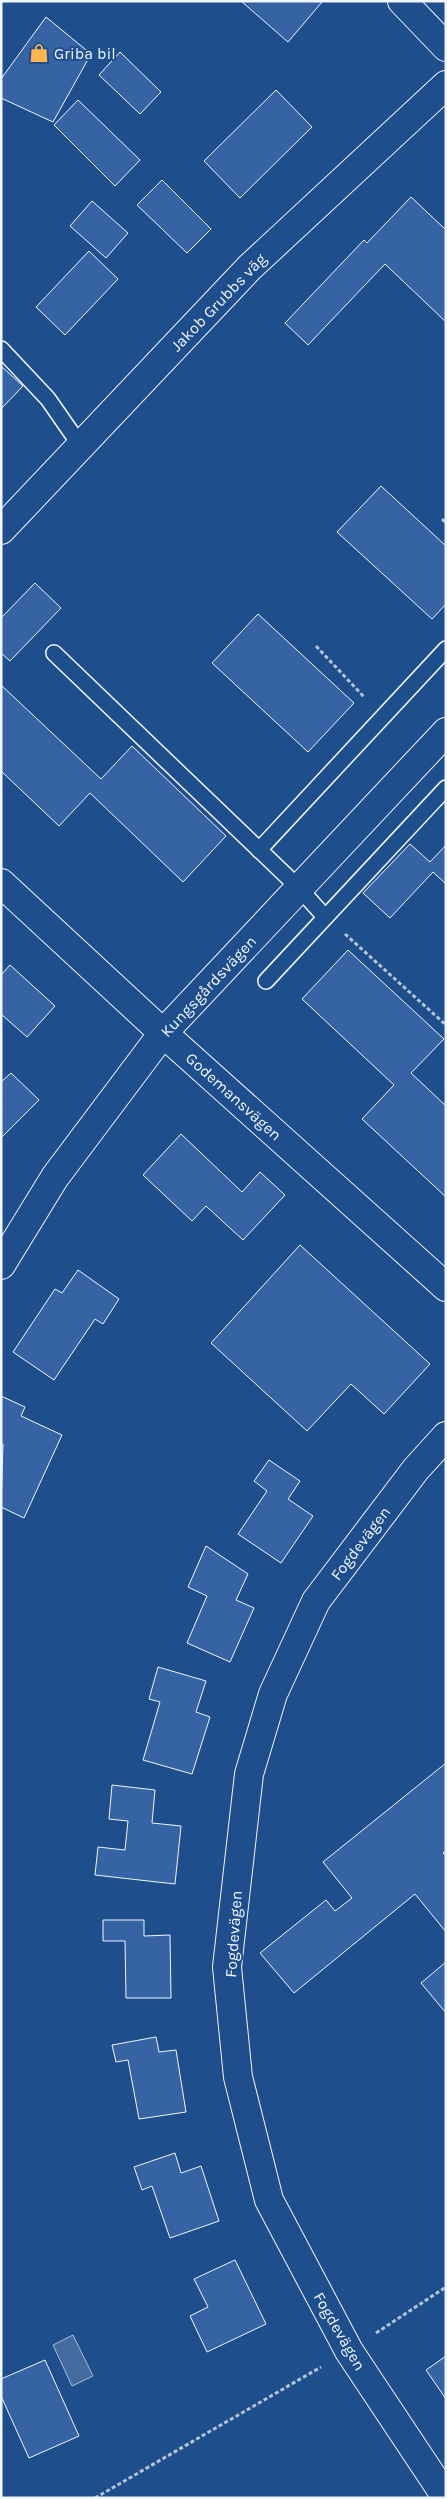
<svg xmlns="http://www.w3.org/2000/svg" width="447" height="2499" font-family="Karla,sans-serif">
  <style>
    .water { fill: #446ba0; stroke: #a8bbd7 }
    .building { fill: #3563a3; stroke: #f2f6ff }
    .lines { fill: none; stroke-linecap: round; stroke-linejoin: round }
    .service-casing { stroke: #f2f6ff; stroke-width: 18 }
    .minor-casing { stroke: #f2f6ff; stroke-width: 30 }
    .path { stroke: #b3c4dc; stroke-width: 3; stroke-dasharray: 4 2.5; stroke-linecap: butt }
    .service { stroke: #1f4e8c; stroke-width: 15 }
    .minor { stroke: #1f4e8c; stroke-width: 28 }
    .labels { text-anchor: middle; stroke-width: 4; stroke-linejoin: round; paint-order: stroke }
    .poi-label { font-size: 16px; fill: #f2f6ff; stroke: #1f4e8c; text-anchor: start }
    .street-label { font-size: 16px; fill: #f2f6ff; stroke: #1f4e8c }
  </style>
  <rect width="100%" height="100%" fill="#1f4e8c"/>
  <polygon class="water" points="73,2335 93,2376 72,2386 53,2345"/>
  <g class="building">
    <polygon points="241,1 322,1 322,2 288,42"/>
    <polygon points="46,17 91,54 53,122 1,98 1,79"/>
    <polygon points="120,52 161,92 140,114 99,75"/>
    <polygon points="276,90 312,127 240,198 204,161"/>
    <polygon points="78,100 140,160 115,186 54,125"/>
    <polygon points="162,180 211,229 187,253 137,205"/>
    <polygon points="411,197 446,230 446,322 385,264 308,345 285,323 364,240 367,243"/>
    <polygon points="92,201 128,233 106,258 70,226"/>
    <polygon points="89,251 118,279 65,335 36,307"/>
    <polygon points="1,366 23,386 1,409"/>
    <polygon points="381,486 446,546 446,604 432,619 337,532"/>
    <polygon points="35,583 61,608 10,661 1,653 1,618"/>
    <polygon points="258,614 354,703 308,752 212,663"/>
    <polygon points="1,685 101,779 132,746 226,836 183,882 90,793 59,826 1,771"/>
    <polygon points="410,844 430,862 446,845 446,884 433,872 390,918 363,893"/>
    <polygon points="348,950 444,1039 411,1073 446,1106 446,1197 362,1119 394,1085 302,999"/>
    <polygon points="10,965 55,1006 27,1037 1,1014 1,975"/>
    <polygon points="11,1073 39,1100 1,1138 1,1082"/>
    <polygon points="181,1134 242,1192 260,1172 285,1195 243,1240 206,1206 192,1221 143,1175"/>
    <polygon points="300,1245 430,1364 384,1414 351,1384 307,1431 211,1343"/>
    <polygon points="78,1270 119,1299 103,1324 95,1319 54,1380 13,1352 55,1289 62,1293"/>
    <polygon points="1,1396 25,1407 21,1416 62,1435 24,1518 1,1507 3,1444 1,1444"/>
    <polygon points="269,1460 300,1481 288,1499 313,1516 281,1563 238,1534 267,1491 254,1481"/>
    <polygon points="206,1546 248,1574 236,1600 254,1608 230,1662 187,1643 207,1596 188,1587"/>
    <polygon points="158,1667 206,1681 196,1712 210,1717 192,1774 143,1760 160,1702 149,1699"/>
    <polygon points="446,1763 446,1851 443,1853 446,1856 446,1932 415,1894 294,1993 260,1953 326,1900 335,1911 352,1898 323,1862"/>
    <polygon points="112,1785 155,1790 152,1823 181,1826 175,1884 95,1875 98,1847 125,1850 128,1821 109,1819"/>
    <polygon points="103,1920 144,1920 144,1936 170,1935 171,1998 126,1998 125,1941 103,1941"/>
    <polygon points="446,1962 446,2013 421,1983"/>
    <polygon points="156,2037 159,2052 176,2050 186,2112 139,2119 128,2060 116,2062 112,2045"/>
    <polygon points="175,2153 181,2173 201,2166 219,2221 170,2238 152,2186 142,2190 134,2167"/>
    <polygon points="235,2260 266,2324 207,2352 190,2316 208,2307 194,2279"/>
    <polygon points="446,2356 446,2399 426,2370"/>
    <polygon points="45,2360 79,2436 29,2458 1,2396 1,2379"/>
  </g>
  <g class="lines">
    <g class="service-casing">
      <g id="service">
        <polyline points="1,349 48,399 80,445"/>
        <polyline points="54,653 299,888 325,917"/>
        <polyline points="259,850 446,649"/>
        <polyline points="266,981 446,788"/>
      </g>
    </g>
    <g class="minor-casing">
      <g id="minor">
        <polyline points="402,1 446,47"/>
        <polyline points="1,530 249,268 446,85"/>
        <polyline points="1,883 163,1033 446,1287"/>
        <polyline points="1,1265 55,1177 163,1033 446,732"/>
        <polyline points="446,1436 416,1469 316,1601 273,1694 249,1774 227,1967 238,2077 269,2200 349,2351 446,2497"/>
      </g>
    </g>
    <g class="path">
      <polyline points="442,519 446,523"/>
      <polyline points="316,646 365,698"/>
      <polyline points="345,934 446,1025"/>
      <polyline points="446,1085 446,1086"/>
      <polyline points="376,2333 446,2287"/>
      <polyline points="95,2498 321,2367"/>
    </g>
    <use href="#service" class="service"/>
    <use href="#minor" class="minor"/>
  </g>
  <defs>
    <g id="shop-bare" transform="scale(1.5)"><path d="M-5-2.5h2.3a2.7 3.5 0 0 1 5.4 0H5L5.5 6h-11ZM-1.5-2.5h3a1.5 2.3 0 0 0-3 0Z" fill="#ffb74d" stroke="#1f4e8c" stroke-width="2.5" paint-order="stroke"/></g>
  </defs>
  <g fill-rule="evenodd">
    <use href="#shop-bare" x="39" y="53"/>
  </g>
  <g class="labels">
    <g class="poi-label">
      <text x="54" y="59">Griba bil</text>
    </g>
    <g class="street-label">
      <text transform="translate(218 302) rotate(-46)" y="6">Jakob Grubbs väg</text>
      <text transform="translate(208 986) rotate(-47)" y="6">Kungsgårdsvägen</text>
      <text transform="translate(234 1096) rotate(42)" y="6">Godemansvägen</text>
      <text transform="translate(360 1543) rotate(-53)" y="6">Fogdevägen</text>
      <text transform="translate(233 1934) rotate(-86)" y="6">Fogdevägen</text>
      <text transform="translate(340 2331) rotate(60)" y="6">Fogdevägen</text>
    </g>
  </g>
  <rect width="447" height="2499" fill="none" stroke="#f2f6ff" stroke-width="5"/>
</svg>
